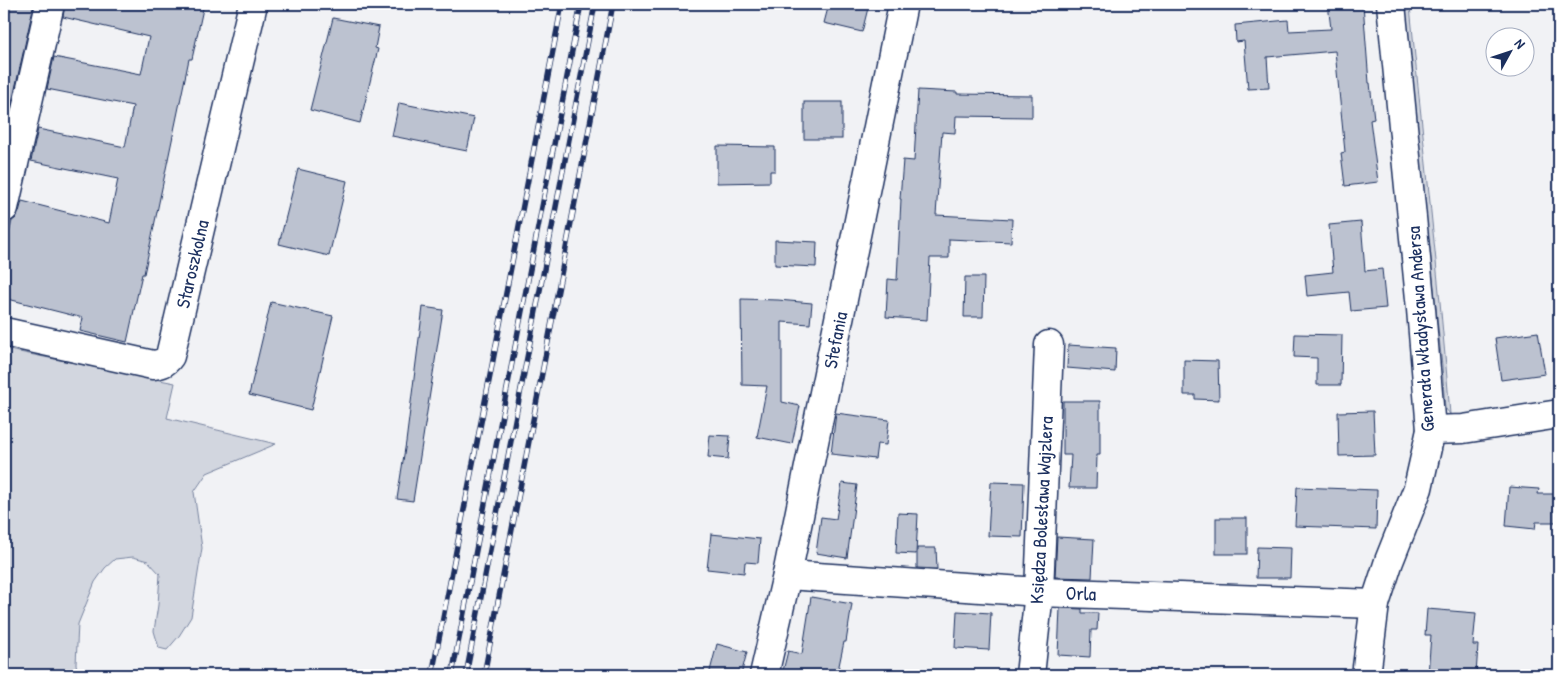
<svg xmlns="http://www.w3.org/2000/svg" width="1563" height="679" font-family="'Patrick Hand',sans-serif">
  <style>
    .green { fill: #d2d6df; stroke: #76829e }
    .building { fill: #bcc2d0; stroke: #1b2f5e }
    .lines { fill: none; stroke-linecap: round; stroke-linejoin: round }
    .minor-casing { stroke: #1b2f5e; stroke-width: 31 }
    .minor { stroke: #fff; stroke-width: 28 }
    .rail-casing { stroke: #1b2f5e; stroke-width: 5.5 }
    .rail { stroke: #fff; stroke-width: 4; stroke-dasharray: 11; stroke-linecap: butt }
    .labels { text-anchor: middle; stroke-width: 4; stroke-linejoin: round; paint-order: stroke }
    .street-label { font-size: 19px; fill: #1b2f5e; stroke: #fff }
  </style>
  <rect width="100%" height="100%" fill="#f1f2f5"/>
  <filter id="ink" filterUnits="userSpaceOnUse"><feTurbulence type="fractalNoise" baseFrequency=".02" numOctaves="2"/><feDisplacementMap in="SourceGraphic" scale="10" xChannelSelector="R" yChannelSelector="G"/><feConvolveMatrix kernelMatrix="1 2 1 2 8 2 1 2 1" color-interpolation-filters="sRGB"/></filter>
  <g filter="url(#ink)">
    <g class="green">
      <path d="M1410,6C1423,142 1439,277 1450,414L1445,408L1442,365L1404,8Z"/>
      <polygon points="4,349 175,383 167,418 276,444 207,473 194,492 202,548 191,617 179,636 167,650 159,648 154,631 158,605 160,574 148,561 133,557 115,559 105,568 95,582 78,624 76,664 78,675 4,675"/>
    </g>
    <g class="building">
      <polygon points="4,4 34,4 4,138"/>
      <polygon points="65,4 204,4 192,59 189,59 144,274 142,274 127,342 80,331 83,318 4,298 4,254 12,221 16,218 19,212 22,201 109,223 118,179 31,161 38,129 125,147 133,106 47,89 54,57 141,74 149,37 63,17"/>
      <polygon points="829,4 869,4 862,32 824,23"/>
      <polygon points="1328,4 1363,4 1369,83 1370,83 1374,119 1370,120 1378,182 1345,186 1341,153 1345,152 1335,51 1267,57 1269,88 1248,89 1244,41 1236,42 1235,25 1288,20 1289,31 1331,29"/>
      <polygon points="333,18 379,27 375,48 378,49 360,123 310,110"/>
      <polygon points="918,90 957,92 957,94 1032,95 1032,117 956,116 955,133 942,132 936,215 1012,219 1011,242 949,239 949,258 930,258 927,320 886,317 888,279 897,280 901,199 900,199 903,160 914,161"/>
      <rect x="804" y="102" width="38" height="37"/>
      <polygon points="399,103 474,118 467,151 392,136"/>
      <polygon points="717,146 775,147 775,171 770,171 770,182 717,183"/>
      <polygon points="298,169 347,181 329,256 279,244"/>
      <polygon points="1361,222 1365,271 1382,269 1386,308 1351,311 1349,292 1307,296 1305,275 1333,272 1329,225"/>
      <polygon points="775,240 817,242 816,267 775,265"/>
      <polygon points="965,277 984,277 983,317 964,317"/>
      <polygon points="741,299 778,300 812,303 810,324 782,322 782,402 800,406 792,444 757,437 767,386 742,385"/>
      <polygon points="271,302 333,316 311,410 249,395"/>
      <polygon points="423,307 443,310 413,501 397,499 406,442"/>
      <polygon points="1538,332 1545,374 1501,380 1495,338"/>
      <polygon points="1295,334 1342,335 1341,385 1317,385 1317,358 1294,357"/>
      <polygon points="1068,345 1116,348 1115,372 1067,368"/>
      <polygon points="1184,360 1218,361 1219,400 1195,399 1195,395 1184,395"/>
      <polygon points="1063,401 1100,401 1100,455 1097,455 1096,488 1069,488 1071,455 1063,455"/>
      <polygon points="1373,411 1375,455 1339,456 1338,412"/>
      <polygon points="836,413 889,420 886,445 877,444 875,459 831,454"/>
      <polygon points="710,435 730,436 728,459 708,457"/>
      <polygon points="991,482 1024,483 1022,537 988,536"/>
      <polygon points="842,483 857,485 847,558 816,553 821,517 836,519"/>
      <polygon points="1297,487 1377,490 1376,529 1295,526"/>
      <polygon points="1509,487 1539,489 1538,494 1559,494 1559,522 1536,522 1535,529 1506,526"/>
      <polygon points="898,513 918,514 916,554 896,553"/>
      <rect x="1216" y="518" width="31" height="36"/>
      <polygon points="711,534 760,539 758,563 745,562 744,573 707,569"/>
      <polygon points="1057,537 1094,539 1092,578 1055,577"/>
      <polygon points="1257,547 1291,548 1290,578 1256,578"/>
      <polygon points="917,548 936,548 937,569 917,568"/>
      <polygon points="811,597 852,604 846,642 844,642 837,675 802,675 783,671 788,651 802,654"/>
      <polygon points="1060,608 1082,609 1082,613 1098,613 1097,630 1091,630 1090,657 1058,655"/>
      <polygon points="1427,609 1476,613 1473,645 1478,645 1476,675 1428,675 1431,635 1425,635"/>
      <polygon points="957,611 991,613 989,650 955,648"/>
      <polygon points="717,644 747,652 741,675 709,675"/>
    </g>
    <g class="lines">
      <g class="minor-casing">
        <g id="minor">
          <polyline points="4,208 50,4"/>
          <path d="M4,332L153,365C161,364 165,363 170,356L253,4"/>
          <polyline points="1431,430 1463,429 1559,414"/>
          <polyline points="787,575 1039,592 1375,604"/>
          <polyline points="764,675 787,575 903,4"/>
          <polyline points="1030,675 1039,592 1049,345"/>
          <polyline points="1366,675 1375,604 1389,561 1418,488 1431,430 1421,309 1391,4"/>
        </g>
      </g>
      <use href="#minor" class="minor"/>
      <g class="rail-casing">
        <g id="rail">
          <polyline points="432,675 562,4"/>
          <polyline points="452,675 581,4"/>
          <polyline points="466,675 595,4"/>
          <polyline points="484,675 613,4"/>
        </g>
      </g>
      <use href="#rail" class="rail"/>
    </g>
  </g>
  <g class="labels">
    <g class="street-label">
      <text transform="translate(192 264) rotate(-77)" y="7">Staroszkolna</text>
      <text transform="translate(1420 329) rotate(-94)" y="7">Generała Władysława Andersa</text>
      <text transform="translate(835 340) rotate(-79)" y="7">Stefania</text>
      <text transform="translate(1041 510) rotate(-87)" y="7">Księdza Bolesława Wajzlera</text>
      <text transform="translate(1081 593) rotate(2)" y="7">Orla</text>
    </g>
  </g>
  <rect width="1563" height="679" fill="none" stroke="#fff" stroke-width="20"/>
  <rect x="10" y="10" width="1543" height="659" fill="none" stroke="#1b2f5e" stroke-width="2" filter="url(#ink)"/>
  <g transform="translate(1510 52) rotate(50)"><circle r="24" fill="#ffffff" stroke="#a4acbf"/>
  <path d="M0-4L9 19L0 12L-9 19Z" fill="#1b2f5e"/>
  <text y="-8" font-size="14" font-weight="bold" text-anchor="middle" fill="#1b2f5e">N</text>
  </g>
</svg>
